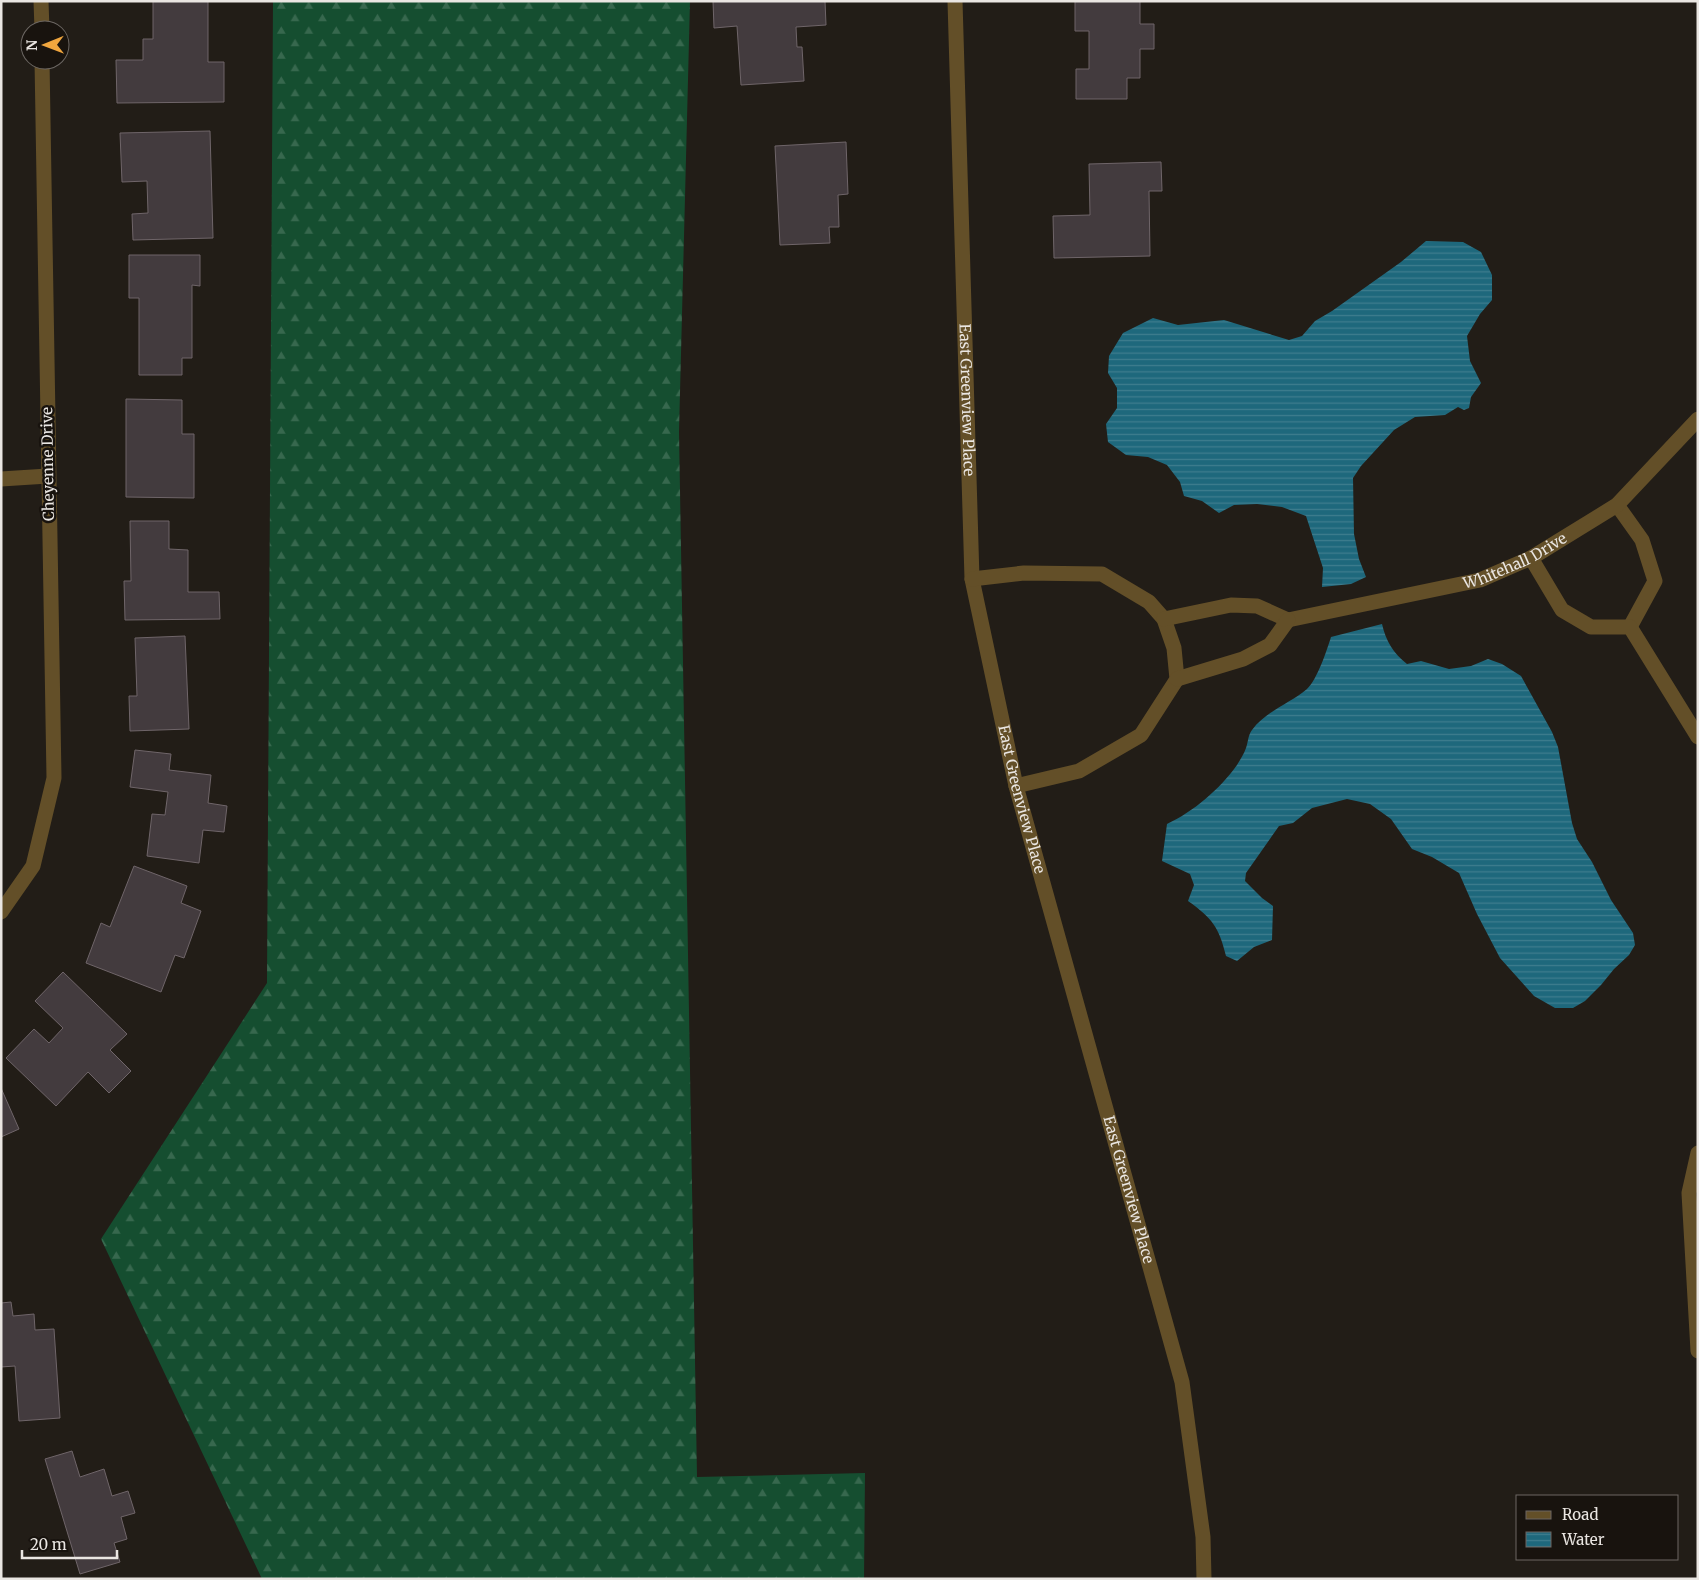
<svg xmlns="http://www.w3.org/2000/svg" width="1699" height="1580" font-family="Merriweather,serif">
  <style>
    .forest { fill: url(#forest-firs) }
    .water { fill: url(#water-rules) }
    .building { fill: #433b3e; stroke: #6f6569 }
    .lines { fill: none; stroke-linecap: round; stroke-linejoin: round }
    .minor { stroke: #634f28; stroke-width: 15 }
    .labels { text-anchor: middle; stroke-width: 5; stroke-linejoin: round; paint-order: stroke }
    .street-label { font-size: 15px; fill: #eae6e2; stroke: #18130e }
  </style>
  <defs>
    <pattern id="forest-firs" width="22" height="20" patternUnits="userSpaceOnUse" patternTransform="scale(1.25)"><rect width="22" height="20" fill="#154e30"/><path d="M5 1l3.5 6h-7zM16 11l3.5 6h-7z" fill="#37684e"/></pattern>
    <pattern id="water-rules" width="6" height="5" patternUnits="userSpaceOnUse" patternTransform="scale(1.25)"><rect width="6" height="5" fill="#1e687c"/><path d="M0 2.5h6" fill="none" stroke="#3f7e8e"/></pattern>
  </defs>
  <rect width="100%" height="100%" fill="#221d17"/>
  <polygon class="forest" points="273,1 690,1 679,432 697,1477 865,1473 864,1579 262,1579 101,1239 267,983"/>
  <g class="water">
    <polygon points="1426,241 1463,242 1481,252 1492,275 1492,300 1480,314 1467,336 1470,361 1481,383 1471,397 1469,408 1464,410 1458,407 1445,415 1415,417 1394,430 1361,466 1353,478 1354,534 1359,559 1366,577 1351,584 1322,587 1323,568 1306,516 1282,507 1257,504 1234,505 1219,513 1202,501 1184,496 1180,482 1167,465 1148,457 1126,455 1108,442 1106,424 1117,408 1117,388 1108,373 1109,356 1123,333 1153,318 1178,325 1224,320 1289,340 1302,336 1315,321 1332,311 1401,262"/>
    <path d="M1382,624C1386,641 1393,653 1407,664L1421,661L1449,669L1471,666L1488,659L1502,664L1521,676L1552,732L1558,747L1572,823L1577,839L1592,862L1611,900L1633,933L1635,945L1629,955L1614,969L1601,985L1585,1001L1573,1008H1555L1534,996L1500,958L1477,914L1459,873L1432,857L1412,849L1391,819L1370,804L1347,799L1312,808L1293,823L1279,826L1246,873L1245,881L1262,898L1273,906L1272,940L1254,947L1237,961L1226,956C1219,927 1212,918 1188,901L1194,885L1190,874L1162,861L1167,824C1193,812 1220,789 1237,765C1240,760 1244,754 1246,748C1248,743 1248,735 1252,730C1266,711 1289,704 1307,689C1317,680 1327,650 1331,637Z"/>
  </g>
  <g class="building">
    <polygon points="153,1 208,1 208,62 224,62 224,102 117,103 116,60 143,60 143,39 153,39"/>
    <polygon points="713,1 825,1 826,25 796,27 797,47 802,47 804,81 741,85 737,26 714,28"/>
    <polygon points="1075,1 1140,1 1140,24 1154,24 1154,49 1140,49 1140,78 1127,78 1127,99 1076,99 1076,69 1089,69 1089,31 1075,31"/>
    <polygon points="210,131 213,238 133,240 132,214 148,213 147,181 122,182 120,133"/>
    <polygon points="846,142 848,194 838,195 839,227 829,227 830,243 780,245 775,146"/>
    <polygon points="1161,162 1162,191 1149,191 1150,256 1054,258 1053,216 1090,215 1089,164"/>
    <polygon points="129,255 200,255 200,286 192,285 192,358 182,358 182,375 139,375 139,298 129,298"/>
    <polygon points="126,399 182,400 182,434 194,434 194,498 126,497"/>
    <polygon points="130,521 169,521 169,549 188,550 188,592 219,592 220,619 125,620 124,581 131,581"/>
    <polygon points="185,636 189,729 130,731 129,696 137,696 135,638"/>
    <polygon points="135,750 171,754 169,770 211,775 208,803 227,806 224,832 203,830 199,863 147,856 152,814 165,815 168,792 130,787"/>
    <polygon points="134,866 187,886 181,903 201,911 184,958 175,955 161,992 86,963 101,923 110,927"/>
    <polygon points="63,972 127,1034 110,1050 131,1071 109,1093 88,1072 56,1106 6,1058 34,1029 49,1043 63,1028 35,1001"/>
    <polygon points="1,1088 19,1129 1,1137"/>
    <polygon points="11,1302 13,1316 34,1314 35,1330 54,1329 60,1418 19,1421 15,1366 1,1367 1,1303"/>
    <polygon points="72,1451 80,1477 104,1469 112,1496 128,1491 135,1513 121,1517 127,1539 114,1543 120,1562 80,1574 45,1459"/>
  </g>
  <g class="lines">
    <g class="minor">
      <polyline points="41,1 42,30"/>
      <path id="s1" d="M955,1L972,579L1016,786L1182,1382L1203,1537L1204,1579"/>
      <polyline points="1,479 48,476"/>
      <polyline points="1617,505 1642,540 1655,581 1630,627"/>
      <polyline points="1531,558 1562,610 1591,627 1630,627 1698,737"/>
      <polyline points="972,579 1024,573 1102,574 1149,602 1164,619 1174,648 1177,679 1141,735 1079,771 1016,786"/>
      <path id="s2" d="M1164,619L1231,605L1257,606L1288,620L1480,580L1531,558L1617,505L1698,419"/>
      <polyline points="1177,679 1243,659 1270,645 1288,620"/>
      <polyline points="1,912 33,866 54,778 42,60"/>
      <polyline points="1698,1153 1689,1193 1698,1351"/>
    </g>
  </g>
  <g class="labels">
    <g class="street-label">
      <text dy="5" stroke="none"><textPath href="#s1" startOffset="399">East Greenview Place</textPath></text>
      <text transform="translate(48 464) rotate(-91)" y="5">Cheyenne Drive</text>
      <text dy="5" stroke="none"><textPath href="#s2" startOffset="364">Whitehall Drive</textPath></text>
      <text dy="5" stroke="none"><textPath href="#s1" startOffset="804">East Greenview Place</textPath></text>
      <text dy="5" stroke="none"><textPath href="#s1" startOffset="1209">East Greenview Place</textPath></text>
    </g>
  </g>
  <rect width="1699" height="1580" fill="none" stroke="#eae6e2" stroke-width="5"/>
  <rect x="1516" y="1495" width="162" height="65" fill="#18130e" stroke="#6c6763"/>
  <rect x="1526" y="1511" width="25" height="8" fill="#634f28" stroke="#6c6763"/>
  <text x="1562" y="1520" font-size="15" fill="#eae6e2">Road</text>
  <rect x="1526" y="1532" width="25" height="15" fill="url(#water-rules)" stroke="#6c6763"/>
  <text x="1562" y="1545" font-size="15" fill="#eae6e2">Water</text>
  <g transform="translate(45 45) rotate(269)"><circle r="24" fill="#18130e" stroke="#6c6763"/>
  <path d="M0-4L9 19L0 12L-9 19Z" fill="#f0a63e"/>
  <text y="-8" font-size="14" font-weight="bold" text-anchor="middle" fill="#eae6e2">N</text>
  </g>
  <path d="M22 1550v8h95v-8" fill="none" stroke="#eae6e2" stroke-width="2.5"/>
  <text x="30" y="1550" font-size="15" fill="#eae6e2" stroke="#18130e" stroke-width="4" paint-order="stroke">20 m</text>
</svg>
